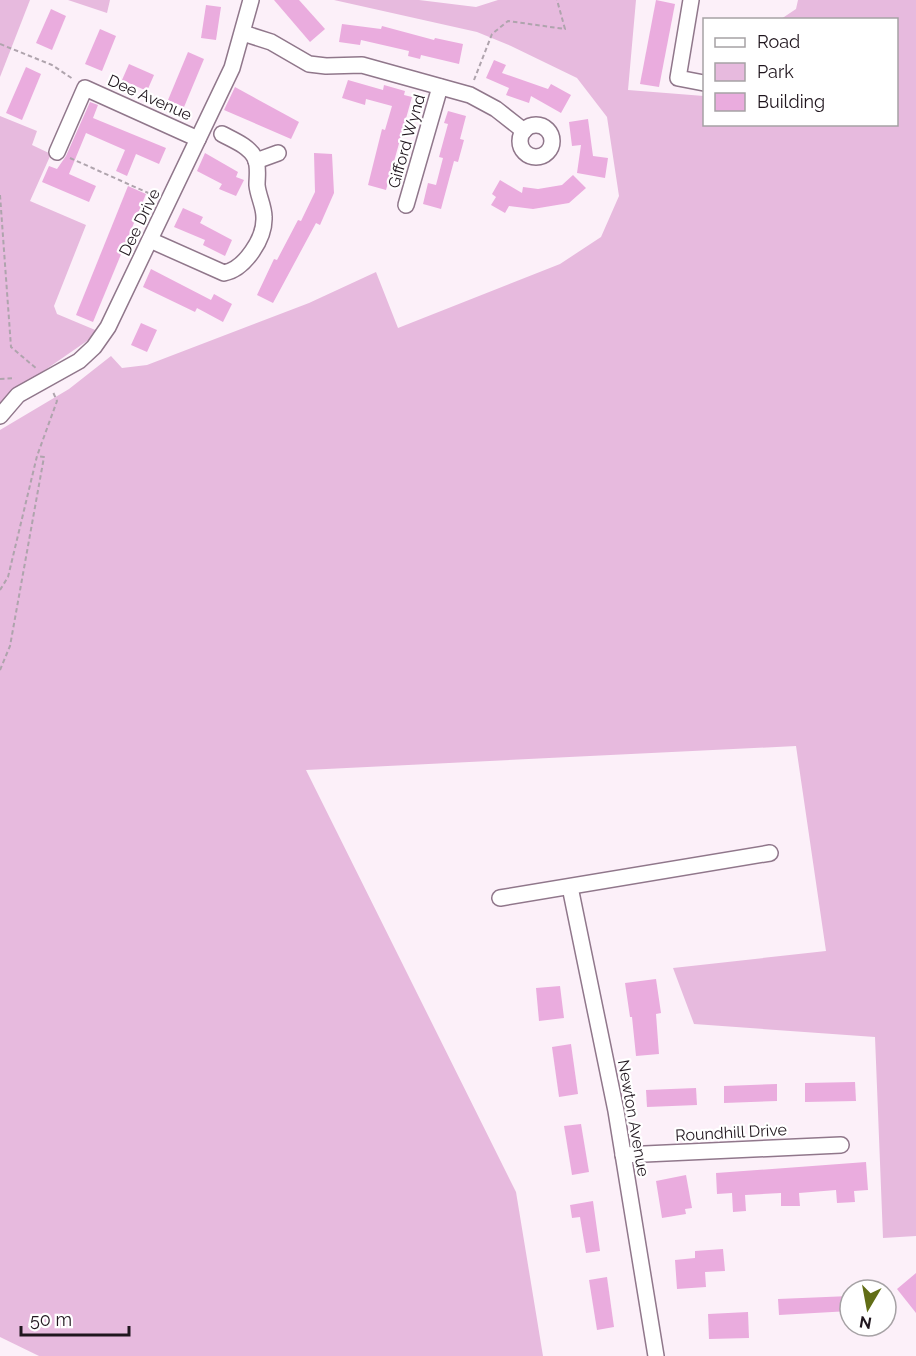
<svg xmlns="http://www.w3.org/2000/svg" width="916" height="1356" font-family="Raleway,sans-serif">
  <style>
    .green { fill: #e7bade }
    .building { fill: #eaacde }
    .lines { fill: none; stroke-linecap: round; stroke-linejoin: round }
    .minor-casing { stroke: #90778b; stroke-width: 18 }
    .path { stroke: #afa4ad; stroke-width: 2; stroke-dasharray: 4.5 3; stroke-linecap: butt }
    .minor { stroke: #fff; stroke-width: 15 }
    .labels { text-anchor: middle; stroke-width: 4.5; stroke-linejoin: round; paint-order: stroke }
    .street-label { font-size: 16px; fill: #20161e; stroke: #fff }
  </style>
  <rect width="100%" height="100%" fill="#fcf0f9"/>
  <g class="green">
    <polygon points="0,0 30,0 0,77"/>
    <polygon points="68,0 110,0 107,13"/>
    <polygon points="334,0 419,0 476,7 498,0 636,0 628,90 704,96 704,124 896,124 896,20 781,19 796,9 798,0 916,0 916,1236 883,1238 875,1037 694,1024 673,968 826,951 796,746 306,770 516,1192 543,1356 39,1356 0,1337 0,430 69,389 111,356 122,368 147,365 309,303 376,272 398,328 560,264 601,237 619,196 607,117 577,78 511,46 477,32"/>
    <polygon points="0,116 37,131 32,145 51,154 30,201 86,225 54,306 57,314 100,332 16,390 0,404"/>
  </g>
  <g class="building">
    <polygon points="274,0 299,0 325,29 310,42"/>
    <polygon points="656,0 675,4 659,87 640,84"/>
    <polygon points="206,5 221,7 216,40 201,38"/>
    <polygon points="51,9 66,16 52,50 36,43"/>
    <polygon points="342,24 381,29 382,26 434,40 435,38 463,44 459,64 421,55 420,59 408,56 409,51 361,40 360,45 339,42"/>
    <polygon points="100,29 116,36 102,71 85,64"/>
    <polygon points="188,52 204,59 184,107 168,100"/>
    <polygon points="494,60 506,65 502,73 548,89 551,84 571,95 561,113 531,96 529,103 506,95 509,88 486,78"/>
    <polygon points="129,64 154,75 147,91 122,80"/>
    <polygon points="26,67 41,74 22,120 6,113"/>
    <polygon points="348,80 383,90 384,85 405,91 404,95 412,97 386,190 368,185 382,129 385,130 392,106 366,99 365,105 342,98"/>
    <polygon points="235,87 299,122 291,139 224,110"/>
    <polygon points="90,102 98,105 93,118 166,148 159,164 136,154 127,176 116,171 125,150 86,133 69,174 96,186 89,202 42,182 49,166 57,169 66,156"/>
    <polygon points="448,111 466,116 460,139 464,140 458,162 454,161 441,209 423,204 428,183 436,185 443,158 439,157 448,124 444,123"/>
    <polygon points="588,119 593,156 608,158 605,178 577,173 581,145 572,146 569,122"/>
    <polygon points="205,153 238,172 236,177 244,180 236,196 219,189 222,184 197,171"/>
    <polygon points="314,153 332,154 334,193 320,225 316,223 273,303 257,295 274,259 277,260 298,220 301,221 315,192"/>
    <polygon points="573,175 586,188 569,203 533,209 509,206 505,213 491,205 496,197 492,194 500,180 522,193 523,187 538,189 562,185"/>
    <polygon points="128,186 146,194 93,322 76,315"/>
    <polygon points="183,208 203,217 200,223 232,240 225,256 203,245 205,240 174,227"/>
    <polygon points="151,269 211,300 214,294 232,304 223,322 197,308 195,312 143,287"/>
    <polygon points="141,323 157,330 147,352 131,345"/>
    <polygon points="656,979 661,1013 656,1014 659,1054 636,1056 632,1017 630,1017 625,983"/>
    <polygon points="560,986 564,1018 539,1021 536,988"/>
    <polygon points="571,1044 578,1094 559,1097 552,1047"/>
    <polygon points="855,1082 856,1101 805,1102 805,1083"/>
    <polygon points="777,1084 777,1101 724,1103 724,1086"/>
    <polygon points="696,1088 697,1105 647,1107 646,1090"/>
    <polygon points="581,1124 589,1172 572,1175 564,1126"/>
    <polygon points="866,1162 868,1190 854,1191 855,1202 837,1203 836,1190 799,1193 800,1206 781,1206 781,1193 745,1195 746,1211 733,1212 732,1193 717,1194 716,1173"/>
    <polygon points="686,1175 692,1208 685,1209 686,1214 662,1218 656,1181"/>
    <polygon points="593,1201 600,1251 586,1253 580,1217 572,1218 570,1205"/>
    <polygon points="723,1249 725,1271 705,1272 706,1287 677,1289 675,1260 695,1258 695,1251"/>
    <polygon points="916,1273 916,1313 897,1289"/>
    <polygon points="607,1277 614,1327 597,1330 589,1280"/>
    <polygon points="850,1296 850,1311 779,1315 778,1299"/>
    <polygon points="748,1312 749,1338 709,1339 708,1314"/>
  </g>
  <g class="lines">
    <g class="minor-casing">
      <g id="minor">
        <polyline points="691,0 678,78 704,83"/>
        <polyline points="243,33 271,42 309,64 326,66 362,65 470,95 496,109 524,131"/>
        <circle cx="536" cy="141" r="16"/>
        <polyline points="57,152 85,88 198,139"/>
        <polyline points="256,161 278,153"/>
        <polyline points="406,205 440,87"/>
        <path d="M150,240L224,273C245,269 265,238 264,217C264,206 258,196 257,185C257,176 259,166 255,158C249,146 233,140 222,134"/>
        <polyline points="0,416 18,395 79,361 94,347 108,327 232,68 251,0"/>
        <polyline points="570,887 616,1111 656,1356"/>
        <polyline points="500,898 770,853"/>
        <polyline points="623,1155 841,1145"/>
      </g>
    </g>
    <g class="path">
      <polyline points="0,44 52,65 73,79"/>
      <polyline points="474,80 492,34 508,21 565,29 557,0"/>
      <polyline points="70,158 155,196"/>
      <polyline points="0,195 11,347 37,369"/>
      <polyline points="0,379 15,378"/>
      <polyline points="0,590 8,577 37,456 57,401 53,392"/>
      <polyline points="0,670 10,646 44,457 37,456"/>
    </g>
    <use href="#minor" class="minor"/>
  </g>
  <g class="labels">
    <g class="street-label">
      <text transform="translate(150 97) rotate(24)" y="6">Dee Avenue</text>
      <text transform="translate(406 141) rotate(-74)" y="6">Gifford Wynd</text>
      <text transform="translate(139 222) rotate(-64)" y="6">Dee Drive</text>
      <text transform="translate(634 1118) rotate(80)" y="6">Newton Avenue</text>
      <text transform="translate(731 1132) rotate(-3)" y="6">Roundhill Drive</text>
    </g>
  </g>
  <rect x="703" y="18" width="195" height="108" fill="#ffffff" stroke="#a6a2a5" stroke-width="1.5"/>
  <rect x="715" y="38" width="30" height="9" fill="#ffffff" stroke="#a6a2a5" stroke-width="1.5"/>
  <text x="757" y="48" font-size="18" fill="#20161e">Road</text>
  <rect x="715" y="63" width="30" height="18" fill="#e7bade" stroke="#a6a2a5" stroke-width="1.5"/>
  <text x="757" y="78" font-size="18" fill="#20161e">Park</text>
  <rect x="715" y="93" width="30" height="18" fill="#eaacde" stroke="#a6a2a5" stroke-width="1.5"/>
  <text x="757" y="108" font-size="18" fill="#20161e">Building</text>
  <g transform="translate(868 1308) rotate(190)"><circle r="28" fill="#ffffff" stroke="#a6a2a5" stroke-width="1.5"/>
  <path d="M0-4.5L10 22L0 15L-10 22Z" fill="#616d16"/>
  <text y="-9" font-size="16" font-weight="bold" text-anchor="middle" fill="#20161e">N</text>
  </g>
  <path d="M21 1326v9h108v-9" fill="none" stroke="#20161e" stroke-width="3"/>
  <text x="30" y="1326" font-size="18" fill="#20161e" stroke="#ffffff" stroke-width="4.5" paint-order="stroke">50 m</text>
</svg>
